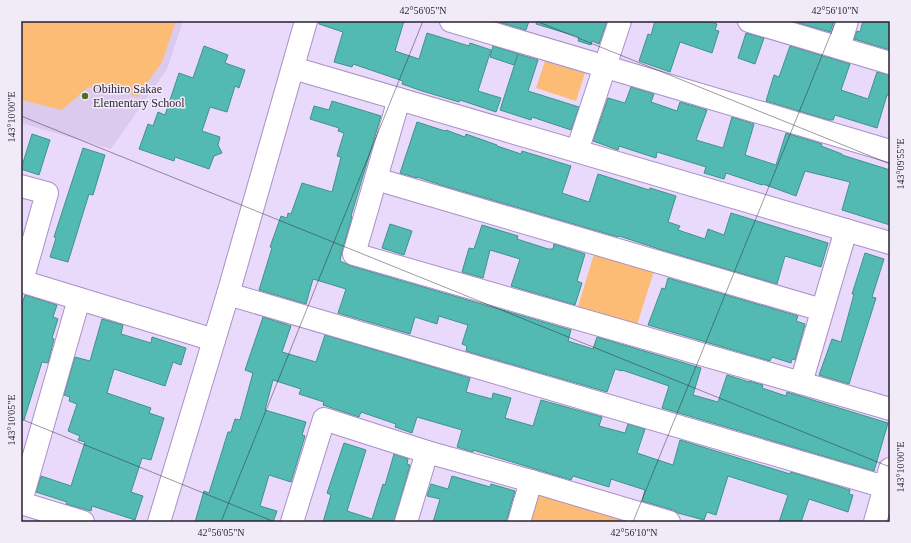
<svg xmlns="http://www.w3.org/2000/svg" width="911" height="543" font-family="Georgia,serif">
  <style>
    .built { fill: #dbc9ee }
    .green { fill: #fdbc76 }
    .building { fill: #52bab1; stroke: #3f938c }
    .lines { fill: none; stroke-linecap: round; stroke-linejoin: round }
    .minor-casing { stroke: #ab90c6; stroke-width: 24 }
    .minor { stroke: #fff; stroke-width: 22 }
    .ticks { fill: none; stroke: #2a1f34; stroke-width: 1; stroke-opacity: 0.45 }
    .poi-dot { fill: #526e21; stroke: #f0ebf7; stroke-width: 1.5 }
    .labels { text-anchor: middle; stroke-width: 3; stroke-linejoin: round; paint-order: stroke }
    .poi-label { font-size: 12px; fill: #2a1f34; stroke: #f0ebf7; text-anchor: start }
    .neatline { fill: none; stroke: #2a1f34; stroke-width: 1.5 }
    .ticks-label { font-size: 10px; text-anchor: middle; fill: #2a1f34 }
  </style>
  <rect width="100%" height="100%" fill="#e9d9fb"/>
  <polygon class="built" points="21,21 183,21 167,69 111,149 21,123"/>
  <g class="green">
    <polygon points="21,21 176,21 162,62 137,97 109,84 87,88 62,110 21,100"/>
    <polygon points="545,61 585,73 576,101 536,88"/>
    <polygon points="594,254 654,271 636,328 577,310"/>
    <polygon points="538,493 637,522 529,522"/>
  </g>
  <g class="building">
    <polygon points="319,21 404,21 395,51 419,59 427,33 469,46 470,43 491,50 478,91 501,98 496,112 460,100 459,102 422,91 402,84 403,81 353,64 352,67 334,62 343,32 319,24"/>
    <polygon points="501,21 529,21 526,30 501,23"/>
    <polygon points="537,21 607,21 599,44 592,41 591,45 578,41 579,37 536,24"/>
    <polygon points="655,21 707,21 717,24 715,30 719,31 712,53 680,42 670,72 639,61 648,34 651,35"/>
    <polygon points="799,21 834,21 830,32 798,23"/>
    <polygon points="863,21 890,21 890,50 854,39 857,31 860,32"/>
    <polygon points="746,33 764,38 755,64 738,58"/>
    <polygon points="204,46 228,55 225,63 245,70 239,88 235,86 227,112 210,107 202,131 220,137 218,145 222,153 214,156 209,169 175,157 174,161 139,149 148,124 153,126 158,112 165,115 179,73 193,78"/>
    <polygon points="493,46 518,54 514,65 490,57"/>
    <polygon points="790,46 850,64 841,90 868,99 877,72 890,75 890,96 887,95 877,128 835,115 833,120 829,120 766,101 774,75 779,77"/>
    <polygon points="518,54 538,60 528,91 579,107 571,130 532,117 531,120 500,110"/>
    <polygon points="631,87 654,94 651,102 677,111 680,102 707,110 696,140 723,148 732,117 754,124 745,155 776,165 786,133 822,144 821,146 842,154 842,155 890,170 890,225 842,210 850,182 805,171 796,196 763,184 762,185 726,173 724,179 704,173 706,167 657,152 656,158 619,146 618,150 593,141 608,98 625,103"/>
    <polygon points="332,101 381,116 351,216 352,217 342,251 340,261 351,266 571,330 568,341 593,349 597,337 701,368 693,395 718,402 727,375 749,382 749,381 763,385 762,388 786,396 787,392 888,423 874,471 662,408 669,386 622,370 622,371 615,369 607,392 466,351 467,346 462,344 468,325 439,316 437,324 415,317 410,334 338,313 346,289 313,279 306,304 259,290 272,248 270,247 281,216 287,218 288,213 291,214 302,183 332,192 341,157 337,156 344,133 338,131 339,128 310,119 314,106 329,110"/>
    <polygon points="417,122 445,131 446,130 465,137 466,134 497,145 497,146 521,154 522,151 571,166 562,193 589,202 598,174 649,190 650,188 676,196 668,222 680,226 678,230 705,239 708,229 724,235 731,213 828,243 821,267 785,256 777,284 662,250 619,236 618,237 441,185 417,177 417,178 400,173"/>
    <polygon points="32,134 50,140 39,175 21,169"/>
    <polygon points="83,148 105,155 93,195 89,194 68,262 50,257 56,238 54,237"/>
    <polygon points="390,224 412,231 404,255 382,248"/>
    <polygon points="482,225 518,236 517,239 548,249 553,249 554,244 585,254 577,281 582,283 575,305 511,286 520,259 490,250 483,278 462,272 469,248 474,249"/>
    <polygon points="865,253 884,259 872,297 876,298 849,384 819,375 832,339 841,342 854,294 852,294"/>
    <polygon points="668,278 798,316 796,321 805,324 795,360 792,359 791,363 772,357 770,361 648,325 662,288 665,289"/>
    <polygon points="25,295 57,305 53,317 58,319 52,338 54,339 48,363 42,362 24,420 21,419 21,307"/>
    <polygon points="263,317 291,326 282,352 316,362 325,335 470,378 466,392 492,399 493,393 511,398 505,418 533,426 541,400 602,417 599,426 625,433 628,424 645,429 637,453 673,465 680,440 790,474 791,472 850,490 849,494 853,495 848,512 809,499 801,522 779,522 788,495 728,476 716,515 707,512 704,520 678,513 673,510 642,501 645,490 611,479 609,487 573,476 571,480 473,450 473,452 457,447 462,430 417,417 412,433 395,427 396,424 361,412 359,417 323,405 324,402 299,394 301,389 273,380 265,410 306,422 302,435 305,436 291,482 269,475 260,506 277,511 273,522 195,522 204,491 209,493 228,432 231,432 235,419 240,420 253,373 245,370"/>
    <polygon points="102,319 123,325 121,334 151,343 152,337 186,348 181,365 173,362 165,386 114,369 107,393 151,408 149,413 164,418 151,460 142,458 131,492 143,496 135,520 92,506 91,511 66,504 67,502 36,492 41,476 71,486 85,442 78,440 80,436 68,431 77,404 69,401 70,397 64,395 75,357 90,361"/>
    <polygon points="344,443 366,450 347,511 372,519 383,484 385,485 394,454 408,459 407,464 410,465 394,522 323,522 331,495 327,493"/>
    <polygon points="452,476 490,487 491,484 515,491 506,522 433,522 440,499 427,496 431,484 448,489"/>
  </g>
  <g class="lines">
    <g class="minor-casing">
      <g id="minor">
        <polyline points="451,21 890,151"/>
        <polyline points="749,21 890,63"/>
        <polyline points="839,47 847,21"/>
        <polyline points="293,68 890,243"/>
        <polyline points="399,99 354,254 801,383"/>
        <polyline points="577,151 620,21"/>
        <polyline points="376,179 822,310"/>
        <polyline points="21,186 47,193 22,281"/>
        <polyline points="846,230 801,383 890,409"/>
        <polyline points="21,281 214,340"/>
        <polyline points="228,294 885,487"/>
        <polyline points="21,501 79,299"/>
        <polyline points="21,503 83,522"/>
        <polyline points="159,522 228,294 306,21"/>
        <polyline points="292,522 324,419 427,452 531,481 669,522"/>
        <polyline points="406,522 427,452"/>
        <polyline points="519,522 531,481"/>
        <polyline points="875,522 890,469"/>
      </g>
    </g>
    <use href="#minor" class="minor"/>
  </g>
  <path class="ticks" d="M536,21L890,164M21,116L890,467M21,419L275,522M221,522L423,21M633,522L836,21"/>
  <circle class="poi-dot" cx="85" cy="96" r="4"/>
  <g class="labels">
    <g class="poi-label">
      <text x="93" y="93">Obihiro Sakae<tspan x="93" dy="14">Elementary School</tspan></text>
    </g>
  </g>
  <rect width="911" height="543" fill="none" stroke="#f0ebf7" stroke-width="44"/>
  <rect x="22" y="22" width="867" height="499" class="neatline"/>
  <g class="ticks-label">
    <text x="423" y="14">42°56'05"N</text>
    <text x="835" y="14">42°56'10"N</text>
    <text transform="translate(11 117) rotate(-90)" y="4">143°10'00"E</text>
    <text transform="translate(900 164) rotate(-90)" y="4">143°09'55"E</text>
    <text transform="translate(11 420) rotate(-90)" y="4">143°10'05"E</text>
    <text transform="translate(900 467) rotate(-90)" y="4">143°10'00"E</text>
    <text x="221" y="536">42°56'05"N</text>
    <text x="634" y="536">42°56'10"N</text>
  </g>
</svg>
